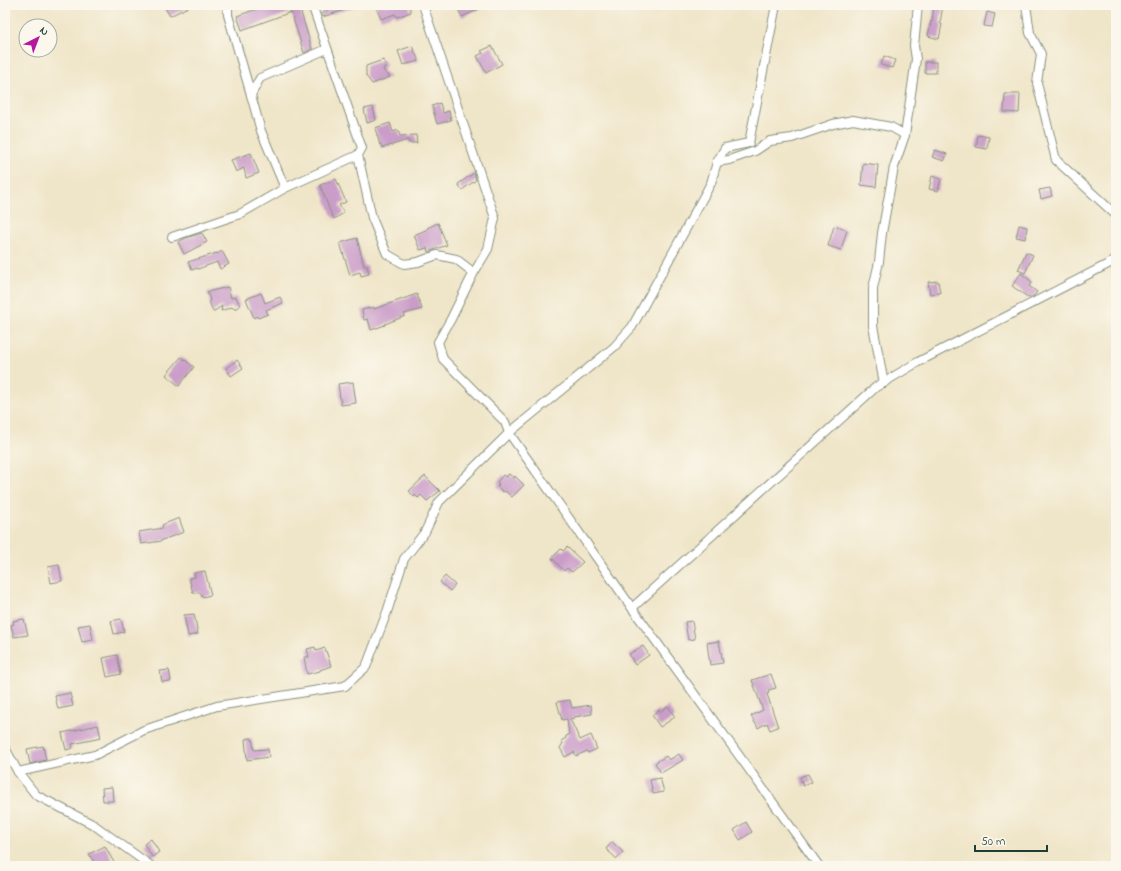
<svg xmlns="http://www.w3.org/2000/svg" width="1121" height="871" font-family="'Indie Flower',sans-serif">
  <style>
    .building { fill: #ca9dc9 }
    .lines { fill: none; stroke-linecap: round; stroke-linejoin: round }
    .minor-casing { stroke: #87917e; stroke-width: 10 }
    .minor { stroke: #fff; stroke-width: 8 }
  </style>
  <rect width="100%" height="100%" fill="#fbf7ec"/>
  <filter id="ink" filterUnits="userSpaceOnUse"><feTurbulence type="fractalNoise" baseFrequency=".025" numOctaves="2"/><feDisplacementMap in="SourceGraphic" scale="8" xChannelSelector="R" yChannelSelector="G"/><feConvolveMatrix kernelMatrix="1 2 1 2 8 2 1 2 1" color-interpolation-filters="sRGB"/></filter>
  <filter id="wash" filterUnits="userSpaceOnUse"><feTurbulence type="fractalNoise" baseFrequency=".012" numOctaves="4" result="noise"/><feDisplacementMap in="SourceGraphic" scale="16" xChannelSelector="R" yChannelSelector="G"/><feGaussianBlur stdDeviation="0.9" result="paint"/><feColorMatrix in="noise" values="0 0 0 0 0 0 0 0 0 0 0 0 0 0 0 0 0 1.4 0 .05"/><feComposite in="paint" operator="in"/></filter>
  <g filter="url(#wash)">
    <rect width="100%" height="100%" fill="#efe5c8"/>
    <g id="blocks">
      <g class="building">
        <polygon points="163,5 192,5 170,16"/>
        <polygon points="268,5 307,5 307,6 300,9 312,49 304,53 291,12 242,30 237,16"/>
        <polygon points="335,5 354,5 355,7 322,17 321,14"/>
        <polygon points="375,5 409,5 411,12 397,17 395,14 381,19"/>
        <polygon points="456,5 488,5 462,17"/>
        <polygon points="934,5 943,5 940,23 942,24 939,39 928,36 931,21 932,22"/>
        <polygon points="987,12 995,14 992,27 984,26"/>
        <polygon points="412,46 419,61 403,65 398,51"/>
        <polygon points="492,46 502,64 486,73 477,56 483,53 481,51"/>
        <polygon points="884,56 895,60 892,68 881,65"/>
        <polygon points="383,60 386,64 383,70 390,77 372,84 366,76 366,66"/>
        <rect x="925" y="62" width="11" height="11"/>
        <polygon points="1005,94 1020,94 1019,113 1004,112"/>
        <polygon points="440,103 443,113 449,111 451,120 437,124 432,106"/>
        <polygon points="373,107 376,120 367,123 364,109"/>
        <polygon points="390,123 393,132 398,130 400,136 416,135 417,143 409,143 408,140 382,148 381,144 380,145 375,128"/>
        <polygon points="978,135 989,137 987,149 976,147"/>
        <polygon points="935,150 947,154 944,161 932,157"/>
        <polygon points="251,153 259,173 246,178 244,168 236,172 231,160"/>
        <polygon points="863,163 878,165 876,187 861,185"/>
        <polygon points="474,173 476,180 462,190 458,184"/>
        <polygon points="932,176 941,179 938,191 929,189"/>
        <polygon points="336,179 346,202 339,205 344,213 334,219 330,211 320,185"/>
        <polygon points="1050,188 1052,196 1041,199 1039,190"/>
        <polygon points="438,223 447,245 428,252 427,248 420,250 414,235 428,229 427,228"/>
        <polygon points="1019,225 1027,227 1025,239 1016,237"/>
        <polygon points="834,226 847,230 841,250 828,246"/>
        <polygon points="202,233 207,242 184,254 178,242 186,238"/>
        <polygon points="357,238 364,266 367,266 369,274 361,276 360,272 350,275 340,243"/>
        <polygon points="222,251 229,264 220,269 217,262 198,269 197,268 192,270 188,262 217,253 217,254"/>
        <polygon points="1026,252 1033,255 1025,273 1018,270"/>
        <polygon points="1021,273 1032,282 1029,286 1037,292 1034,296 1029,298 1012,286"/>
        <polygon points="938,281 940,293 930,294 928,282"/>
        <polygon points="228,287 231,298 236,297 240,306 234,309 232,307 221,311 222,306 213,312 209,301 210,300 207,292"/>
        <polygon points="261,293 265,303 280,297 283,303 266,310 268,314 258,318 257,316 254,318 246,299"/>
        <polygon points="417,294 422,309 404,314 405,316 385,324 385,325 371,330 368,319 364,320 362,310 373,307 374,309"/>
        <polygon points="181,357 194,367 179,386 166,375"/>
        <polygon points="237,360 243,368 231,376 226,368"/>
        <polygon points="353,382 356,403 341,405 338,384"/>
        <polygon points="509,474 514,478 515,476 524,485 512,497 505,491 503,492 497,486 499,484 497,482 503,475 506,477"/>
        <polygon points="425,476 440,491 427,501 421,495 418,498 415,495 414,497 409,491"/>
        <polygon points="179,518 184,532 162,540 162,541 141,544 139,532 163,528 162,525"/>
        <polygon points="567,547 583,562 572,572 567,568 564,571 552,558 561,549 563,551"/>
        <polygon points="59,565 62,581 51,583 48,567"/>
        <polygon points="205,571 211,595 202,597 200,592 193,593 189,578 195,577 194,573"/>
        <polygon points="445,576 455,585 450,591 440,582"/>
        <polygon points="194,614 198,634 188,636 184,615"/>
        <polygon points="24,619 28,635 14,637 11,625 14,624 13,621"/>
        <polygon points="121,619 124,632 114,634 111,621"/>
        <polygon points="692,621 695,639 688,640 685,622"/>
        <polygon points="90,624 93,640 82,642 78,626"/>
        <polygon points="719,641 723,663 710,665 707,643"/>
        <polygon points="643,646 649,655 635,665 629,654"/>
        <polygon points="315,647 316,651 325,648 331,666 320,670 320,671 307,674 304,657 309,657 307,649"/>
        <polygon points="117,655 121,674 107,677 103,658"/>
        <polygon points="169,670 171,681 162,682 160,671"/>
        <polygon points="771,674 776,688 768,690 769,693 767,694 778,727 770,730 767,723 758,728 751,716 763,710 752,680"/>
        <polygon points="70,693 73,706 58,709 55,696"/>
        <polygon points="570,700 572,708 591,705 592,714 574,717 574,718 570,719 580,740 591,735 597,749 588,753 587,751 576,756 574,752 565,757 560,748 563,743 561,741 566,738 566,736 569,735 567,719 562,720 557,702"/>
        <polygon points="668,706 675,717 660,727 652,715 659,710 660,712"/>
        <polygon points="98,725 101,738 72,744 73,748 66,750 62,733"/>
        <polygon points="252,738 254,750 268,749 269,757 247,760 245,739"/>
        <polygon points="43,746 46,760 30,764 27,749"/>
        <polygon points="679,754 683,760 661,773 655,763 666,756 669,760"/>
        <polygon points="808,774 812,782 803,786 800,777"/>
        <polygon points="660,778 664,792 653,794 650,780"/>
        <polygon points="112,787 113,801 103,801 102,788"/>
        <polygon points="746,822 752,832 740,840 734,830"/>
        <polygon points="151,839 159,852 152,857 144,844"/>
        <polygon points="612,842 623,852 617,859 606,849"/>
        <polygon points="105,846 112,859 116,866 96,866 89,854"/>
      </g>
    </g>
  </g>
  <g filter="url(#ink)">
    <use href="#blocks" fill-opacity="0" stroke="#87917e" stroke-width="1"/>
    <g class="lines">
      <g class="minor-casing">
        <g id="minor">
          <polyline points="228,5 228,15 251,95"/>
          <polyline points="312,5 362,148 358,155 372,218 387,254 404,264 418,262 437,255 456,259 469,269 472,276"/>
          <polyline points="423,5 495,218 488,249 472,276 451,319 438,342 443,359 505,422 509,433 632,608 819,866"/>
          <polyline points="1026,5 1030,33 1041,54 1037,83 1056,160 1116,215"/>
          <polyline points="717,162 729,160 755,151 770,141 792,138 833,124 853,120 891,127 905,135"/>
          <polyline points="285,188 261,131 251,95 260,78 327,49"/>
          <polyline points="172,237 240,214 285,188 358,155"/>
          <polyline points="884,383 873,326 873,288 879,262 882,233 894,167 905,135 916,59 914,46 918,5"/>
          <polyline points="632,608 876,387 918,362 1116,260"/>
          <polyline points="5,748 18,772 36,795 94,825 151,866"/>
          <polyline points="18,772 95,755 144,730 217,706 345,686 366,667 387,612 404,559 425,532 439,502 509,433 614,347 632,327 711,183 717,162 725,148 749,143 776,5"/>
        </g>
      </g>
      <use href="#minor" class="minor"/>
    </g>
  </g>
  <rect width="1121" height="871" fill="none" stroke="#fbf7ec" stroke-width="20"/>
  <g transform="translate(38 38) rotate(42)"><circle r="19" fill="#fbf7ec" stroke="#a3ada2"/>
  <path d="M0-3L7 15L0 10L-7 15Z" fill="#b5179e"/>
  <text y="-6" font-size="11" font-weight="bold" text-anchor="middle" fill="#1f3d34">N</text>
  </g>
  <path d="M975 845v6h72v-6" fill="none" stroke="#1f3d34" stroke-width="2"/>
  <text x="981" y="845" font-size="12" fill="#1f3d34" stroke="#fbf7ec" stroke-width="3" paint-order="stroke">50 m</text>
</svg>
